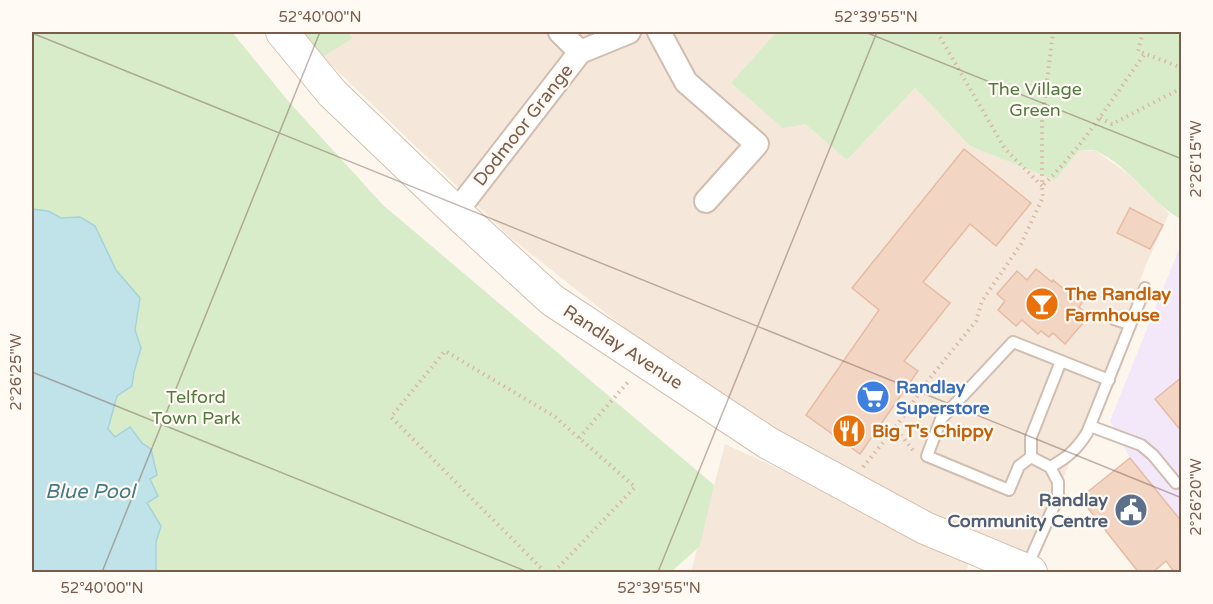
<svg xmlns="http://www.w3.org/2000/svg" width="1213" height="604" font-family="'Varela Round',sans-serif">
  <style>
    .residential { fill: #f5e8da }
    .education { fill: #f3e8fa }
    .green { fill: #d8ecc9 }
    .water { fill: #bfe3e8; stroke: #a5d3da; stroke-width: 1.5 }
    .building { fill: #f3d5c3; stroke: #e6bba3; stroke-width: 1.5 }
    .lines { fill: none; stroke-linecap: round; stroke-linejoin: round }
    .lane-casing { stroke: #d1beb0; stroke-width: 14 }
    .street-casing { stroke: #d1beb0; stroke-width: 26 }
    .secondary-casing { stroke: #d6c0b0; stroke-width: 34 }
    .path { stroke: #d9b8a5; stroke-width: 4; stroke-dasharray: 1.5 4.5; stroke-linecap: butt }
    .lane { stroke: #fff; stroke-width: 10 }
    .street { stroke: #fff; stroke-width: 22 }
    .secondary { stroke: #fff; stroke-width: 32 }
    .ticks { fill: none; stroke: #7a5c4d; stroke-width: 1.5; stroke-opacity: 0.45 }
    .labels { text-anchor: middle; stroke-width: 4.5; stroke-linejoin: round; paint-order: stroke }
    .park-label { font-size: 18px; fill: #537a41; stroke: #fffaf3 }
    .street-label { font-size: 18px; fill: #7a5c4d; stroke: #fffaf3 }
    .food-label { font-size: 18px; font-weight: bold; fill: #c56008; stroke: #fffaf3; text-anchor: start }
    .shop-label { font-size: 18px; font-weight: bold; fill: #366cbe; stroke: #fffaf3; text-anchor: start }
    .service-label { font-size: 18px; font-weight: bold; fill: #4e5e75; stroke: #fffaf3; text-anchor: end }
    .water-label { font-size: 20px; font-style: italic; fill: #437c86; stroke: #fffaf3 }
    .neatline { fill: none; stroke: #7a5c4d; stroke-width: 2 }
    .ticks-label { font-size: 15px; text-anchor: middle; fill: #7a5c4d }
  </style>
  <rect width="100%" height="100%" fill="#fdf6ec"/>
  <g class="residential">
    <polygon points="347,32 776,32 731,83 805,124 847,160 915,88 970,146 1055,180 1079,151 1096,151 1127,173 1169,213 1146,265 1065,474 1052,498 1024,565 777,440 650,348 511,238 323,57 353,38"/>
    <polygon points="725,444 971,557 966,572 691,572"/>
  </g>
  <polygon class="education" points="1181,244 1181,522 1130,458 1110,421"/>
  <g class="green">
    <polygon points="32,32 232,32 289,102 383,205 714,485 700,546 671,572 32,572"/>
    <polygon points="303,32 347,32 353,38 323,57"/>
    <path d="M776,32H1181V219C1152,204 1129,166 1098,152C1093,149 1085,151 1079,151L1055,180L970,146L915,88L847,160L805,124L783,128L731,83Z"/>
  </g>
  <polygon class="water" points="32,209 48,211 61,218 80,217 95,226 116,270 140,298 135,330 141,348 134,372 132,386 117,396 108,429 115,437 130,427 142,443 151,449 157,475 150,479 158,496 147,503 161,526 156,542 156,572 32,572"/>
  <g class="building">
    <polygon points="964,149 1031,203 996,246 970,224 923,282 950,303 904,361 918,371 860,454 806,415 879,310 852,288"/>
    <polygon points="1130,208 1163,225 1150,249 1117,233"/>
    <polygon points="1036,269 1052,282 1053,280 1065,290 1068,287 1084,300 1079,307 1089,316 1065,344 1053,333 1049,337 1041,331 1038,334 1022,320 1016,326 998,310 1005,301 997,294 1017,271 1027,280"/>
    <polygon points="1182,377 1182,432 1155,399"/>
    <polygon points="1130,458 1182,522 1182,573 1175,573 1166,561 1152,573 1139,573 1080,498"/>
  </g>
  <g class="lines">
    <g class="lane-casing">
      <g id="lane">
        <polyline points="1114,319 1129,324"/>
        <polyline points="1090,426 1141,445 1153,455 1176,483"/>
        <polyline points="1031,457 1019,466 1009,490 927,456 941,419 1013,342 1109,380"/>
        <polyline points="1031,457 1031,437 1061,361"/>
        <path d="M1050,467C1067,458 1077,449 1087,433L1145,288"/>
        <polyline points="1026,569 1058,497 1058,482 1050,467 1031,457"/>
      </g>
    </g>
    <g class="street-casing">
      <g id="street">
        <polyline points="560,32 580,52"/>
        <polyline points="659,32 686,82 757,144 706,201"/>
        <polyline points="456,212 580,52 629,32"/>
      </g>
    </g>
    <g class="secondary-casing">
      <polyline id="secondary" points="282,32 332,93 456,212 552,300 768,443 925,528 1031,572"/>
    </g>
    <g class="path">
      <polyline points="937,32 1005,149 1042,186 1042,122 1053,32"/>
      <polyline points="1143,32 1138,51 1182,68"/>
      <polyline points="1100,118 1112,124 1182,88"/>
      <polyline points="579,438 628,382"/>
      <path d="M913,450L895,428L930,378L976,321L982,301L1021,244L1043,197L1042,186C1082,148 1112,99 1144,55"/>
      <polyline points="863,467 895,428"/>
      <polyline points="545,572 391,417 445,351 554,416 635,487 554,572"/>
    </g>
    <use href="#lane" class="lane"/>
    <use href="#street" class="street"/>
    <use href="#secondary" class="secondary"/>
  </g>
  <path class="ticks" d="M865,32L1182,159M32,33L1182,498M32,372L528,572M102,572L320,32M658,572L877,32"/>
  <defs>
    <g id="bar-disc" transform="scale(1.725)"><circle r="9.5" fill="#e8710a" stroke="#fffaf3"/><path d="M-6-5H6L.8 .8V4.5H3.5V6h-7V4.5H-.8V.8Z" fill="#fff"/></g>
    <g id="supermarket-disc" transform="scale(1.725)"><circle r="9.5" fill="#3f7fe0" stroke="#fffaf3"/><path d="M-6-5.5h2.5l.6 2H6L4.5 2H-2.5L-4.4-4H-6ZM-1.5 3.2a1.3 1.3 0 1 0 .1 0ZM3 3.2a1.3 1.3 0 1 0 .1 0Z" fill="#fff"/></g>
    <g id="restaurant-disc" transform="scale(1.725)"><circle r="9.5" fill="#e8710a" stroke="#fffaf3"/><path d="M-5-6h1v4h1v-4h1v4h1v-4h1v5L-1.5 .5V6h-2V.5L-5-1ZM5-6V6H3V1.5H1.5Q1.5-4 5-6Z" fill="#fff"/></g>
    <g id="civic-disc" transform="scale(1.725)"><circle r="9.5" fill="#5c6f8a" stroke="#fffaf3"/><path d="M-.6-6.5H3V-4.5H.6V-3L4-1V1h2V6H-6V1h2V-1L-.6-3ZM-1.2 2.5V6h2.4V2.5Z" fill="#fff"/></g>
  </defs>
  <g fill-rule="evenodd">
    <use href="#bar-disc" x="1042" y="304"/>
    <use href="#supermarket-disc" x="873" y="397"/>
    <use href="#restaurant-disc" x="849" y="431"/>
    <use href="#civic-disc" x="1131" y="510"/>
  </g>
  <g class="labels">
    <g class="park-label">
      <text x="1035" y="95">The Village<tspan x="1035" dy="21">Green</tspan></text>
      <text x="196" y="403">Telford<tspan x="196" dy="21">Town Park</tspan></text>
    </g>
    <g class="street-label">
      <text transform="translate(523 125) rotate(-52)" y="6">Dodmoor Grange</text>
      <text transform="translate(623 347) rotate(33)" y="6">Randlay Avenue</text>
    </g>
    <g class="food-label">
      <text x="1065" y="300">The Randlay<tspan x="1065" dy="21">Farmhouse</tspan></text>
      <text x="872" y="437">Big T's Chippy</text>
    </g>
    <g class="shop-label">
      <text x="896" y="393">Randlay<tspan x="896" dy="21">Superstore</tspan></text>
    </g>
    <g class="service-label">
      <text x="1108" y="506">Randlay<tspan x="1108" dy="21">Community Centre</tspan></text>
    </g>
    <g class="water-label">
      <text x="90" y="498">Blue Pool</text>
    </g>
  </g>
  <rect width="1213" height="604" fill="none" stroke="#fffaf3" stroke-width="66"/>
  <rect x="33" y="33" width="1147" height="538" class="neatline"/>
  <g class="ticks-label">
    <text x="320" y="22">52°40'00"N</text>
    <text x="876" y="22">52°39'55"N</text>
    <text transform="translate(1196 159) rotate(-90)" y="5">2°26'15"W</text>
    <text transform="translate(16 372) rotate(-90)" y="5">2°26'25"W</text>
    <text transform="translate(1196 497) rotate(-90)" y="5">2°26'20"W</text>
    <text x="102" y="593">52°40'00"N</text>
    <text x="659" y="593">52°39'55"N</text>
  </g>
</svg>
